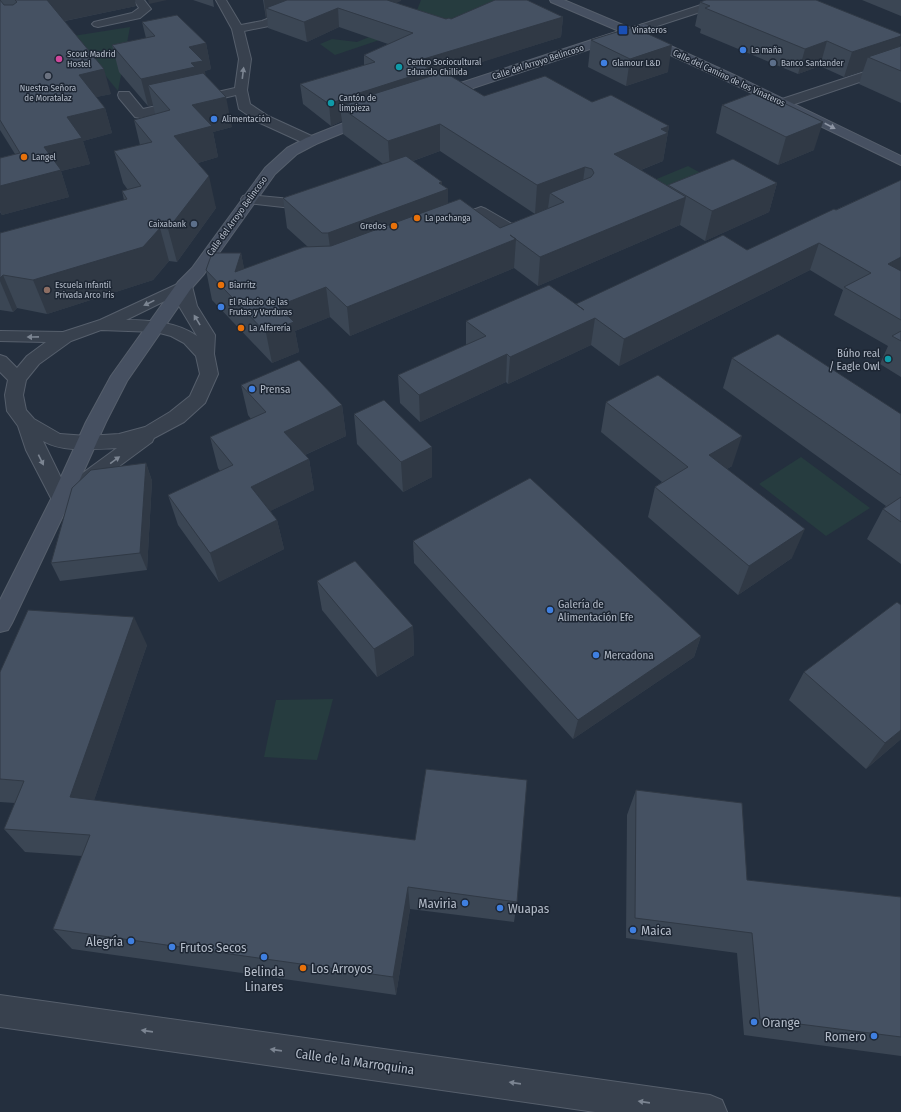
<svg xmlns="http://www.w3.org/2000/svg" width="901" height="1112" font-family="'Fira Sans Condensed',sans-serif">
  <style>
    .green { fill: #263c3f }
    .lines { fill: none; stroke-linecap: round; stroke-linejoin: round }
    .street-casing { stroke: #565f6c; stroke-width: 2 }
    .secondary-casing { stroke: #565f6c; stroke-width: 2 }
    .street { fill: #38414e; fill-rule: evenodd }
    .secondary { fill: #465061; fill-rule: evenodd }
    .wall { fill: #3b4654; fill-rule: evenodd }
    .shaded-wall { fill: #303945 }
    .building { fill: #455162; stroke: #303945 }
    .oneway { fill: #7c8592 }
    .oneway2 { fill: #8e96a5 }
    .transit-dot { fill: #1a4fb4; stroke: #1d2633; stroke-width: 1.5 }
    .shop-dot { fill: #3f7fe0; stroke: #1d2633; stroke-width: 1.5 }
    .hotel-dot { fill: #d1479c; stroke: #1d2633; stroke-width: 1.5 }
    .service-dot { fill: #5c6f8a; stroke: #1d2633; stroke-width: 1.5 }
    .culture-dot { fill: #0f9aa8; stroke: #1d2633; stroke-width: 1.5 }
    .worship-dot { fill: #6b7280; stroke: #1d2633; stroke-width: 1.5 }
    .food-dot { fill: #e8710a; stroke: #1d2633; stroke-width: 1.5 }
    .education-dot { fill: #8d6e63; stroke: #1d2633; stroke-width: 1.5 }
    .labels { text-anchor: middle; stroke-width: 3; stroke-linejoin: round; paint-order: stroke }
    .far-poi-label { font-size: 9px; fill: #b4bcc9; stroke: #1d2633; text-anchor: start }
    .far-street-label { font-size: 9px; fill: #b4bcc9; stroke: #1d2633 }
    .poi-label { font-size: 11px; fill: #b4bcc9; stroke: #1d2633; text-anchor: start }
    .near-poi-label { font-size: 13px; fill: #b4bcc9; stroke: #1d2633; text-anchor: start }
    .near-street-label { font-size: 13px; fill: #b4bcc9; stroke: #1d2633 }
  </style>
  <rect width="100%" height="100%" fill="#242f3e"/>
  <g class="green">
    <polygon points="421,0 520,0 445,33 413,20"/>
    <polygon points="130,27 118,91 73,36"/>
    <polygon points="412,29 335,55 320,44 332,39 357,42 379,33"/>
    <polygon points="688,166 717,182 665,205 635,188"/>
    <polygon points="801,457 870,508 826,536 759,484"/>
    <polygon points="333,699 317,760 264,757 276,700"/>
  </g>
  <g class="lines">
    <g class="street-casing">
      <g id="street">
        <polygon points="134,0 144,0 151,9 140,18 98,27 94,26 92,24 94,22 132,13 139,8"/>
        <polygon points="216,0 226,0 241,25 262,21 315,0 330,0 329,2 269,26 244,31 251,59 247,90 250,104 268,116 316,138 318,141 316,144 311,145 306,144 258,122 239,109 236,95 140,118 135,117 119,98 118,95 119,92 129,92 143,109 235,88 239,59 232,29"/>
        <polygon points="716,0 732,0 731,2 648,29 640,29 638,27 640,25"/>
        <polygon points="901,60 901,68 789,106 779,106 778,103 779,100"/>
        <polygon points="312,193 317,194 319,197 317,200 292,208 248,203 243,202 241,199 243,196 248,195 291,199"/>
        <polygon points="481,207 486,209 512,224 531,217 536,219 539,222 536,225 511,235 506,233 480,218 456,226 451,228 446,226 443,223 446,220"/>
        <path d="M184,281L190,282L192,286L197,306L215,335L214,354L218,374L205,403L184,422L154,438L152,442L68,504L61,507L54,504L26,450L18,426L7,411L5,395L8,380L0,372V355L6,357L17,368L27,356L46,342L0,341V331L63,332L100,320ZM177,295L179,306L197,336C177,322 150,320 126,320ZM101,330L156,332L171,336L184,343L196,356L200,374L190,396L170,412L145,427L119,434L87,436L60,434L34,419L26,410L23,395L26,380L39,364L71,341ZM43,441C64,453 93,449 117,448L65,486Z"/>
        <polygon points="0,995 710,1095 722,1100 727,1112 595,1112 0,1027"/>
      </g>
    </g>
    <g class="secondary-casing">
      <g id="secondary">
        <polygon points="550,0 564,0 630,28 644,24 648,25 650,27 648,29 640,32 734,75 901,156 901,165 725,80 629,36 443,98 433,98 432,95 433,92 619,31 551,2"/>
        <polygon points="369,113 374,114 376,117 374,120 316,144 297,154 275,174 204,274 190,290 127,381 106,422 71,499 12,623 8,630 0,632 0,600 51,499 86,422 111,376 178,282 192,268 265,168 287,148 306,138"/>
      </g>
    </g>
    <use href="#street" class="street"/>
    <use href="#secondary" class="secondary"/>
  </g>
  <g class="wall">
    <polygon points="0,0 135,0 136,6 65,21 111,94 96,97 105,108 112,133 83,141 90,164 61,171 69,197 2,215 0,212 0,158 15,154 0,130"/>
    <polygon points="193,0 213,0 214,7"/>
    <path d="M263,0H401L396,3L446,19L563,17L561,37L446,73L484,96L592,102L669,126L663,161L641,170L668,186V185L777,183L769,212L705,241L680,225L538,286L514,268L350,336L330,317L295,331L299,352L272,363L212,300L206,270L241,253L244,269L308,247L287,228L283,198L383,164L343,134L342,121L331,126L303,104L300,84L364,65V55L388,44L339,27L307,42L268,28L267,17L266,18ZM440,151L535,214L548,209L500,228L448,203L442,185L413,161Z"/>
    <polygon points="862,0 901,0 901,16"/>
    <polygon points="700,2 900,47 901,46 901,103 859,84 863,71 844,77 820,66 798,74 700,33 701,29 695,26"/>
    <polygon points="142,22 206,43 211,69 205,71 205,75 232,127 213,132 218,157 198,163 216,208 177,262 169,261 153,280 47,314 17,308 13,312 0,310 0,233 124,200 122,191 128,190 123,183 114,151 140,145 134,120 155,114 153,105 148,106 119,72 112,45 146,38"/>
    <polygon points="591,40 668,72 626,86 588,67"/>
    <polygon points="722,105 814,150 778,165 716,133"/>
    <polygon points="901,180 901,377 880,364 888,346 834,315 843,290 810,270 619,366 591,345 508,384 506,382 420,422 400,403 398,375 466,345 466,321 576,304 747,250"/>
    <polygon points="732,358 901,414 901,564 867,539 883,509 886,506 723,388"/>
    <polygon points="241,385 342,405 346,436 305,455 309,459 314,490 270,511 277,520 284,549 219,582 178,525 168,495 220,471 218,468 210,437 251,419 248,415"/>
    <polygon points="606,402 732,466 727,469 792,558 738,595 648,517 655,487 662,482 601,432"/>
    <polygon points="354,414 432,477 403,492 357,444"/>
    <polygon points="146,463 152,481 147,570 60,581 51,563"/>
    <polygon points="413,541 701,636 694,657 573,739 414,563"/>
    <polygon points="317,581 413,626 414,655 377,677 322,610"/>
    <polygon points="901,605 901,739 866,769 789,700 804,672"/>
    <polygon points="147,645 94,800 517,902 514,922 410,909 396,995 72,949 53,929 82,856 25,852 4,829 15,803 0,802 0,672"/>
    <polygon points="636,790 747,880 901,897 901,1056 744,1035 737,953 626,938 627,815"/>
  </g>
  <g class="shaded-wall">
    <polygon points="47,0 135,0 136,6 54,23"/>
    <polygon points="148,0 167,0 149,4"/>
    <polygon points="264,0 311,0 266,8 267,17 266,18"/>
    <polygon points="370,0 401,0 401,1 371,14"/>
    <polygon points="338,8 339,27 307,42 304,22"/>
    <polygon points="563,17 561,37 340,107 342,121 331,126 329,104 417,61"/>
    <polygon points="901,36 901,43 895,60 868,57 863,71 844,77 852,52"/>
    <polygon points="827,41 820,66 798,74 805,49"/>
    <polygon points="206,43 211,69 205,71 208,88 148,85 153,105 148,106 141,79 189,47"/>
    <polygon points="672,45 668,72 626,86 630,59"/>
    <polygon points="104,69 111,94 87,99 79,75"/>
    <polygon points="226,97 232,127 213,132 218,157 181,168 174,136 192,105"/>
    <polygon points="105,108 112,133 83,141 90,164 61,171 69,197 2,215 0,211 0,186 67,117"/>
    <polygon points="823,122 814,150 778,165 786,137"/>
    <polygon points="440,124 440,151 390,169 388,141"/>
    <polygon points="669,126 663,161 610,182 614,154 661,129"/>
    <polygon points="585,167 581,196 550,193 548,208 535,214 537,185"/>
    <polygon points="209,176 216,208 177,262 168,229"/>
    <polygon points="442,182 442,191 448,189 448,218 332,262 328,233"/>
    <polygon points="777,183 769,212 705,241 712,211"/>
    <polygon points="686,197 680,225 538,286 540,257"/>
    <polygon points="160,228 169,261 153,280 47,314 33,280"/>
    <polygon points="516,239 514,268 350,336 347,307"/>
    <polygon points="819,243 810,270 619,366 624,339"/>
    <polygon points="241,253 247,283 235,272"/>
    <polygon points="901,257 901,278 888,264"/>
    <polygon points="3,275 17,308 13,312 0,281 0,278"/>
    <polygon points="326,287 330,317 295,331 299,352 272,363 266,333 278,306"/>
    <polygon points="595,318 591,345 508,384 510,357"/>
    <polygon points="507,354 506,382 420,422 419,395"/>
    <polygon points="342,405 346,436 289,462 284,432"/>
    <polygon points="742,436 732,466 700,485 709,455"/>
    <polygon points="432,447 432,477 403,492 401,462"/>
    <polygon points="309,459 314,490 258,517 251,487"/>
    <polygon points="146,463 152,481 147,570 140,553"/>
    <polygon points="277,520 284,549 219,582 210,553"/>
    <polygon points="805,529 792,558 738,595 749,566"/>
    <polygon points="134,617 147,645 87,821 70,797"/>
    <polygon points="413,626 414,655 377,677 374,649"/>
    <polygon points="701,636 694,657 573,739 578,720"/>
    <polygon points="901,730 901,739 866,769 885,743"/>
    <polygon points="408,887 410,909 396,995 393,977"/>
  </g>
  <g class="building">
    <polygon points="0,0 4,5 13,5 17,2 15,0 47,0 104,69 79,75 105,108 67,117 82,138 44,147 61,170 0,186 0,158 20,153 0,120"/>
    <polygon points="287,0 387,0 446,19 449,18 451,19 495,0 527,0 563,17 417,61 431,70 353,95 329,104 300,84 375,62 364,55 413,33 338,8 304,22 266,8"/>
    <polygon points="706,0 816,0 901,34 901,36 852,52 827,41 805,49 705,8 710,6 700,2"/>
    <polygon points="177,15 206,43 189,47 203,61 191,63 195,67 141,79 112,45 155,36 142,22"/>
    <polygon points="633,27 672,45 630,59 591,40"/>
    <polygon points="901,46 901,71 868,57"/>
    <polygon points="444,72 484,96 545,76 592,102 611,95 669,126 661,129 668,133 614,154 686,197 540,257 510,235 516,239 347,307 326,287 278,306 294,322 266,333 206,270 212,253 241,253 235,272 304,247 331,246 460,199 500,228 564,202 550,193 591,177 594,173 592,169 585,167 537,185 440,124 388,141 340,107 364,97"/>
    <polygon points="203,73 226,97 192,105 212,126 174,136 209,176 168,229 160,228 143,247 33,280 3,275 0,278 0,233 127,199 122,191 141,186 114,151 152,142 134,120 170,110 148,85"/>
    <polygon points="759,91 823,122 786,137 722,105"/>
    <polygon points="406,156 442,182 439,183 448,189 328,233 322,233 283,198"/>
    <polygon points="733,159 777,183 712,211 668,185"/>
    <polygon points="901,180 901,257 888,264 901,271 901,320 844,287 871,273 819,243 624,339 595,318 510,357 507,354 419,395 398,375 486,336 466,321 549,285 584,310 576,304 723,235 747,250 834,209 836,210"/>
    <polygon points="901,331 901,341 892,336"/>
    <polygon points="778,334 901,414 901,475 732,358"/>
    <polygon points="299,360 342,405 284,432 309,459 251,487 277,520 210,553 168,495 233,465 210,437 266,412 241,385"/>
    <polygon points="658,375 742,436 709,455 805,529 749,566 655,487 688,467 606,402"/>
    <polygon points="384,400 432,447 401,462 354,414"/>
    <polygon points="146,463 140,553 51,563 72,488 91,470"/>
    <polygon points="530,478 701,636 578,720 413,541"/>
    <polygon points="901,497 901,522 883,509"/>
    <polygon points="355,561 413,626 374,649 317,581"/>
    <polygon points="897,602 901,605 901,730 885,743 804,672"/>
    <polygon points="28,610 134,617 70,797 415,840 426,769 527,780 517,902 408,887 393,977 53,929 90,835 4,829 24,781 0,779 0,672"/>
    <polygon points="636,790 742,803 747,880 901,897 901,1037 760,1019 752,933 635,918"/>
  </g>
  <defs><path id="oneway-solid" d="M-6-.8H1V-3.2L6.5 0L1 3.2V.8H-6Z"/></defs>
  <g class="oneway">
    <use href="#oneway-solid" transform="translate(243 73) rotate(-83)"/>
    <use href="#oneway-solid" transform="translate(149 303) rotate(154)"/>
    <use href="#oneway-solid" transform="translate(197 320) rotate(-121)"/>
    <use href="#oneway-solid" transform="translate(33 337) rotate(179)"/>
    <use href="#oneway-solid" transform="translate(41 460) rotate(64)"/>
    <use href="#oneway-solid" transform="translate(115 460) rotate(-36)"/>
    <use href="#oneway-solid" transform="translate(147 1031) rotate(-172)"/>
    <use href="#oneway-solid" transform="translate(276 1050) rotate(-172)"/>
    <use href="#oneway-solid" transform="translate(515 1083) rotate(-172)"/>
    <use href="#oneway-solid" transform="translate(644 1102) rotate(-172)"/>
  </g>
  <use class="oneway2" href="#oneway-solid" transform="translate(830 126) rotate(27)"/>
  <rect class="transit-dot" x="618" y="25" width="10" height="10" rx="2"/>
  <g class="shop-dot">
    <circle cx="743" cy="50" r="4"/>
    <circle cx="604" cy="63" r="4"/>
    <circle cx="214" cy="119" r="4"/>
    <circle cx="221" cy="307" r="4"/>
    <circle cx="252" cy="389" r="4"/>
    <circle cx="550" cy="610" r="4"/>
    <circle cx="596" cy="655" r="4"/>
    <circle cx="465" cy="903" r="4"/>
    <circle cx="500" cy="908" r="4"/>
    <circle cx="633" cy="930" r="4"/>
    <circle cx="131" cy="941" r="4"/>
    <circle cx="172" cy="947" r="4"/>
    <circle cx="264" cy="957" r="4"/>
    <circle cx="754" cy="1022" r="4"/>
    <circle cx="874" cy="1036" r="4"/>
  </g>
  <circle class="hotel-dot" cx="59" cy="59" r="4"/>
  <g class="service-dot">
    <circle cx="773" cy="63" r="4"/>
    <circle cx="194" cy="224" r="4"/>
  </g>
  <g class="culture-dot">
    <circle cx="399" cy="67" r="4"/>
    <circle cx="331" cy="103" r="4"/>
    <circle cx="888" cy="359" r="4"/>
  </g>
  <circle class="worship-dot" cx="48" cy="76" r="4"/>
  <g class="food-dot">
    <circle cx="24" cy="157" r="4"/>
    <circle cx="417" cy="218" r="4"/>
    <circle cx="394" cy="226" r="4"/>
    <circle cx="221" cy="285" r="4"/>
    <circle cx="241" cy="328" r="4"/>
    <circle cx="303" cy="968" r="4"/>
  </g>
  <circle class="education-dot" cx="47" cy="290" r="4"/>
  <g class="labels">
    <g class="far-poi-label">
      <text x="632" y="33">Vinateros</text>
      <text x="751" y="53">La maña</text>
      <text x="67" y="57">Scout Madrid<tspan x="67" dy="10">Hostel</tspan></text>
      <text x="407" y="65">Centro Sociocultural<tspan x="407" dy="10">Eduardo Chillida</tspan></text>
      <text x="612" y="66">Glamour L&amp;D</text>
      <text x="781" y="66">Banco Santander</text>
      <text x="48" y="91" text-anchor="middle">Nuestra Señora<tspan x="48" dy="10">de Moratalaz</tspan></text>
      <text x="339" y="101">Cantón de<tspan x="339" dy="10">limpieza</tspan></text>
      <text x="222" y="122">Alimentación</text>
      <text x="32" y="160">Langel</text>
      <text x="425" y="221">La pachanga</text>
      <text x="186" y="227" text-anchor="end">Caixabank</text>
      <text x="386" y="229" text-anchor="end">Gredos</text>
      <text x="55" y="288">Escuela Infantil<tspan x="55" dy="10">Privada Arco Iris</tspan></text>
      <text x="229" y="288">Biarritz</text>
      <text x="229" y="305">El Palacio de las<tspan x="229" dy="10">Frutas y Verduras</tspan></text>
      <text x="249" y="331">La Alfarería</text>
    </g>
    <g class="far-street-label">
      <text transform="translate(538 62) rotate(-18)" y="3">Calle del Arroyo Belincoso</text>
      <text transform="translate(729 78) rotate(25)" y="3">Calle del Camino de los Vinateros</text>
      <text transform="translate(237 216) rotate(-54)" y="3">Calle del Arroyo Belincoso</text>
    </g>
    <g class="poi-label">
      <text x="880" y="357" text-anchor="end">Búho real<tspan x="880" dy="13">/ Eagle Owl</tspan></text>
      <text x="260" y="393">Prensa</text>
      <text x="558" y="608">Galería de<tspan x="558" dy="13">Alimentación Efe</tspan></text>
      <text x="604" y="659">Mercadona</text>
    </g>
    <g class="near-poi-label">
      <text x="457" y="908" text-anchor="end">Maviria</text>
      <text x="508" y="913">Wuapas</text>
      <text x="641" y="935">Maica</text>
      <text x="123" y="946" text-anchor="end">Alegría</text>
      <text x="180" y="952">Frutos Secos</text>
      <text x="311" y="973">Los Arroyos</text>
      <text x="264" y="976" text-anchor="middle">Belinda<tspan x="264" dy="15">Linares</tspan></text>
      <text x="762" y="1027">Orange</text>
      <text x="866" y="1041" text-anchor="end">Romero</text>
    </g>
    <g class="near-street-label">
      <text transform="translate(355 1061) rotate(8)" y="5">Calle de la Marroquina</text>
    </g>
  </g>
</svg>
